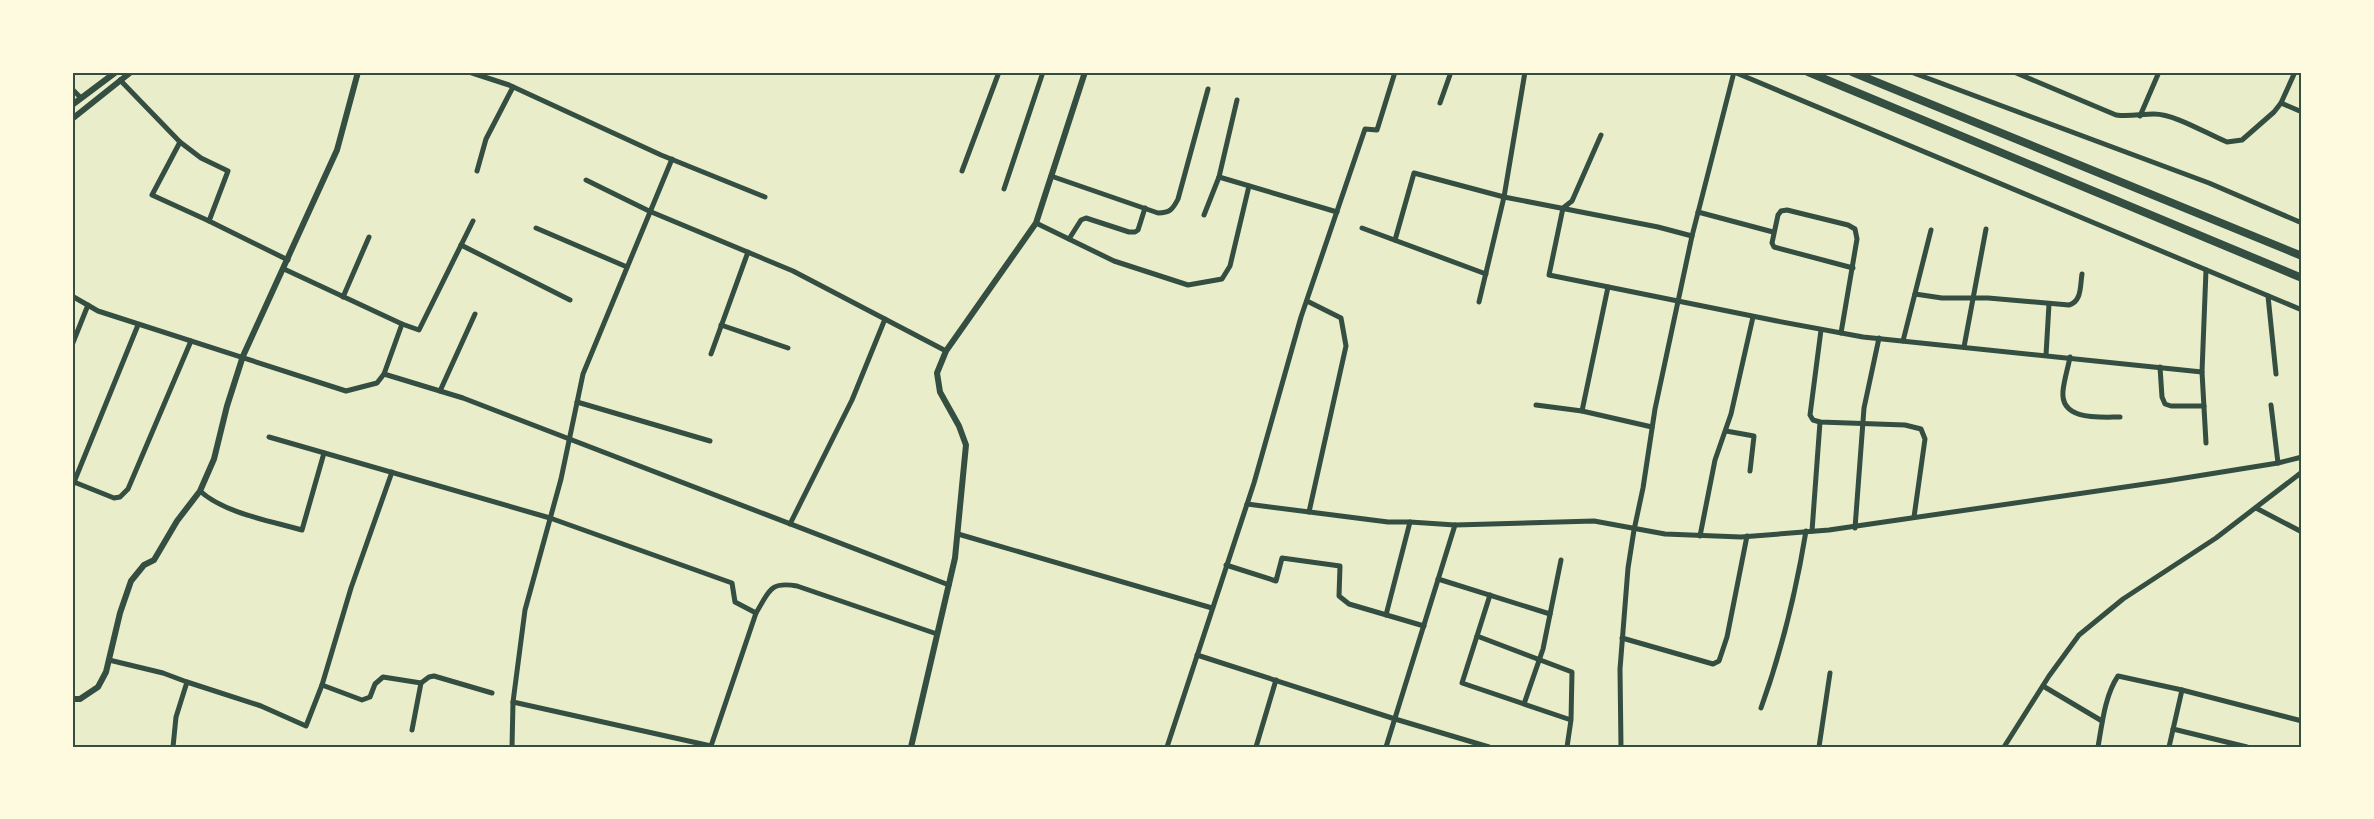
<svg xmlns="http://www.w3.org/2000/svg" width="2374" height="819" font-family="'IBM Plex Sans',sans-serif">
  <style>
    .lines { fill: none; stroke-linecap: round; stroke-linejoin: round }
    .minor { stroke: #344e41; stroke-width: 5 }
    .tertiary { stroke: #344e41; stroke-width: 6 }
    .trunk { stroke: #344e41; stroke-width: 8 }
    .neatline { fill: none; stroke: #344e41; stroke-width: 2 }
  </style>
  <rect width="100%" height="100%" fill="#e9edc9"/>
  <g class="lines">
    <g class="minor">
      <polyline points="469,72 509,85 661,155 765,197"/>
      <polyline points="1734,72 2302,310"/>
      <polyline points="1911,72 2209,183 2302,223"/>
      <path d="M2014,72L2116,115C2129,117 2141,114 2154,114C2175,114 2207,134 2227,142L2242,140L2274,112L2281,103L2295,72"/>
      <polyline points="120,80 180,142 152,195 209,221"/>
      <polyline points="72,89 81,98"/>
      <polyline points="1440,103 1451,72"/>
      <polyline points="2281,103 2302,112"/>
      <polyline points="2140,116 2159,72"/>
      <polyline points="1601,135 1572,201 1563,208 1549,275 1777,321 1863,337 2202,372"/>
      <polyline points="180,142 201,158 228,171 209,221 288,260"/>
      <polyline points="477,171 486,139 513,87"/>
      <polyline points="962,171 999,72"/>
      <path d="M1051,176L1158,213C1170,213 1173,209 1178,199L1208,89"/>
      <polyline points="1219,177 1337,212"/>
      <polyline points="586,180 649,211 793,271 946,351"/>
      <polyline points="1004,189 1043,72"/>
      <polyline points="1698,212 1773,232"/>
      <polyline points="1204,215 1219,177 1237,100"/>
      <polyline points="1036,223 1114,261 1188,285 1222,279 1230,266 1249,186"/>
      <polyline points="536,228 627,267"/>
      <polyline points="1362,228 1486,274"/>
      <polyline points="1069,239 1081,220 1086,218 1129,232 1135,232 1138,230 1145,208"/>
      <polyline points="1395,240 1414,173 1504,197 1658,227 1692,236"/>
      <polyline points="461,245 570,300"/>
      <polyline points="284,269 402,324 384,374"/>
      <polyline points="2206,270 2202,372 2206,443"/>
      <path d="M1915,294L1942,298H1988L2069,305C2082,301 2080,286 2082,274"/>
      <polyline points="72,296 98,311 346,391 377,383 384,374 463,398 949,585"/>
      <polyline points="2268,296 2276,374"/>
      <polyline points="343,297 369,237"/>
      <polyline points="1307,301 1341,318 1346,346 1309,512"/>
      <polyline points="1479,302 1504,197 1525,72"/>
      <polyline points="402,324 419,330 473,221"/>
      <polyline points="721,325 788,348"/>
      <polyline points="1821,330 1810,415 1813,420 1820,422 1905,425 1921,429 1925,439 1914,517"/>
      <polyline points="1841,333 1857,239 1855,229 1848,225 1787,210 1781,211 1778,215 1772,243 1774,247 1853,268"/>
      <polyline points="1903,341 1931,230"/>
      <polyline points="72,345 88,305"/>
      <polyline points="1964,347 1986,229"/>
      <polyline points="711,354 748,252"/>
      <polyline points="2046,355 2049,304"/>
      <path d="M2070,357C2068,368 2064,380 2063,391C2060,421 2100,417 2120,417"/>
      <polyline points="2160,367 2162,397 2165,404 2171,406 2204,406"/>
      <polyline points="440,391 475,314"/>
      <polyline points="577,402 710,441"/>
      <polyline points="1536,405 1582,411 1652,427"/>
      <polyline points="2271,405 2278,463"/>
      <polyline points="1582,411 1608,287"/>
      <polyline points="1726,431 1754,436 1750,471"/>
      <path d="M269,437L550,518L732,583L735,602L756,613C769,592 769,581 797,586L937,634"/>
      <polyline points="74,482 114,498 120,497 128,489 191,341"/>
      <polyline points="72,487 138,325"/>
      <path d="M200,491C224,513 271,521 302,530L324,453"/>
      <polyline points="1247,504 1388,522 1410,522 1386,615"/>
      <polyline points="2256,508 2302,532"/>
      <polyline points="1410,522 1455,525"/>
      <polyline points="790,524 852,400 885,319"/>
      <polyline points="1855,528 1864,408 1879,338"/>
      <polyline points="1812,531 1820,422"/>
      <polyline points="958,534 1212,608"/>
      <polyline points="1700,536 1715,460 1731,414 1753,317"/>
      <polyline points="1226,565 1276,581 1282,558 1340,566 1339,596 1349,604 1424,626"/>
      <polyline points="1438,579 1550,614"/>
      <polyline points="1477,636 1490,595"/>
      <polyline points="1622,638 1713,664 1719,661 1727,637 1747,536"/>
      <polyline points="1197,655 1395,719 1489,747"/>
      <polyline points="109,660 163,673 187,682"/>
      <polyline points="322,685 362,700 370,697 375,684 383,677 421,683 429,677 434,676 492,693"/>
      <polyline points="2043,686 2102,721"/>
      <polyline points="513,702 711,746 756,613"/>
      <polyline points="1524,704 1543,649 1561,560"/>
      <path d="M1761,708C1782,650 1796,592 1806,531"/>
      <polyline points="2173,729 2247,747"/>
      <polyline points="412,730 421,683"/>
      <polyline points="173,747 176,717 187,682 261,706 306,726 322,685 351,588 392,472"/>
      <polyline points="512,747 513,702 525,610 561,479 583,374 672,159"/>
      <polyline points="1167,747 1254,483 1301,317 1365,129 1377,130 1395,72"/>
      <polyline points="1256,747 1276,680"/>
      <polyline points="1386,747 1455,525 1594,521 1665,534 1741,537 1829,530 2166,481 2278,463 2302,457"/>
      <polyline points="1567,747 1571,720 1462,683 1477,636 1572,672 1571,720"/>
      <polyline points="1621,747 1620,669 1628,568 1634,530 1643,488 1655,409 1692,236 1734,72"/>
      <polyline points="1819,747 1830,673"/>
      <polyline points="2004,747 2049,676 2079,635 2123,599 2216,538 2302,472"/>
      <path d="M2098,747C2102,724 2105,695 2118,676L2182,690L2302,721"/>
      <polyline points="2169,747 2182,690"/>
    </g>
    <g class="tertiary">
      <polyline points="72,105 116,72"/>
      <polyline points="72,119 131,72"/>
      <polyline points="72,699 80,699 98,687 106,672 120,613 131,581 144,565 154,560 177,521 200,491 214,459 227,406 243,356 337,150 358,72"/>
      <polyline points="911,747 955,558 966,445 959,426 940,392 937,373 946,351 1036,223 1085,72"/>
    </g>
    <g class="trunk">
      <polyline points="1808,72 2302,278"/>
      <polyline points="1852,72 2302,256"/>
    </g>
  </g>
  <rect width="2374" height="819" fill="none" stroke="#fefae0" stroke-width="147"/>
  <rect x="74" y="74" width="2226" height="672" class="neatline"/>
</svg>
